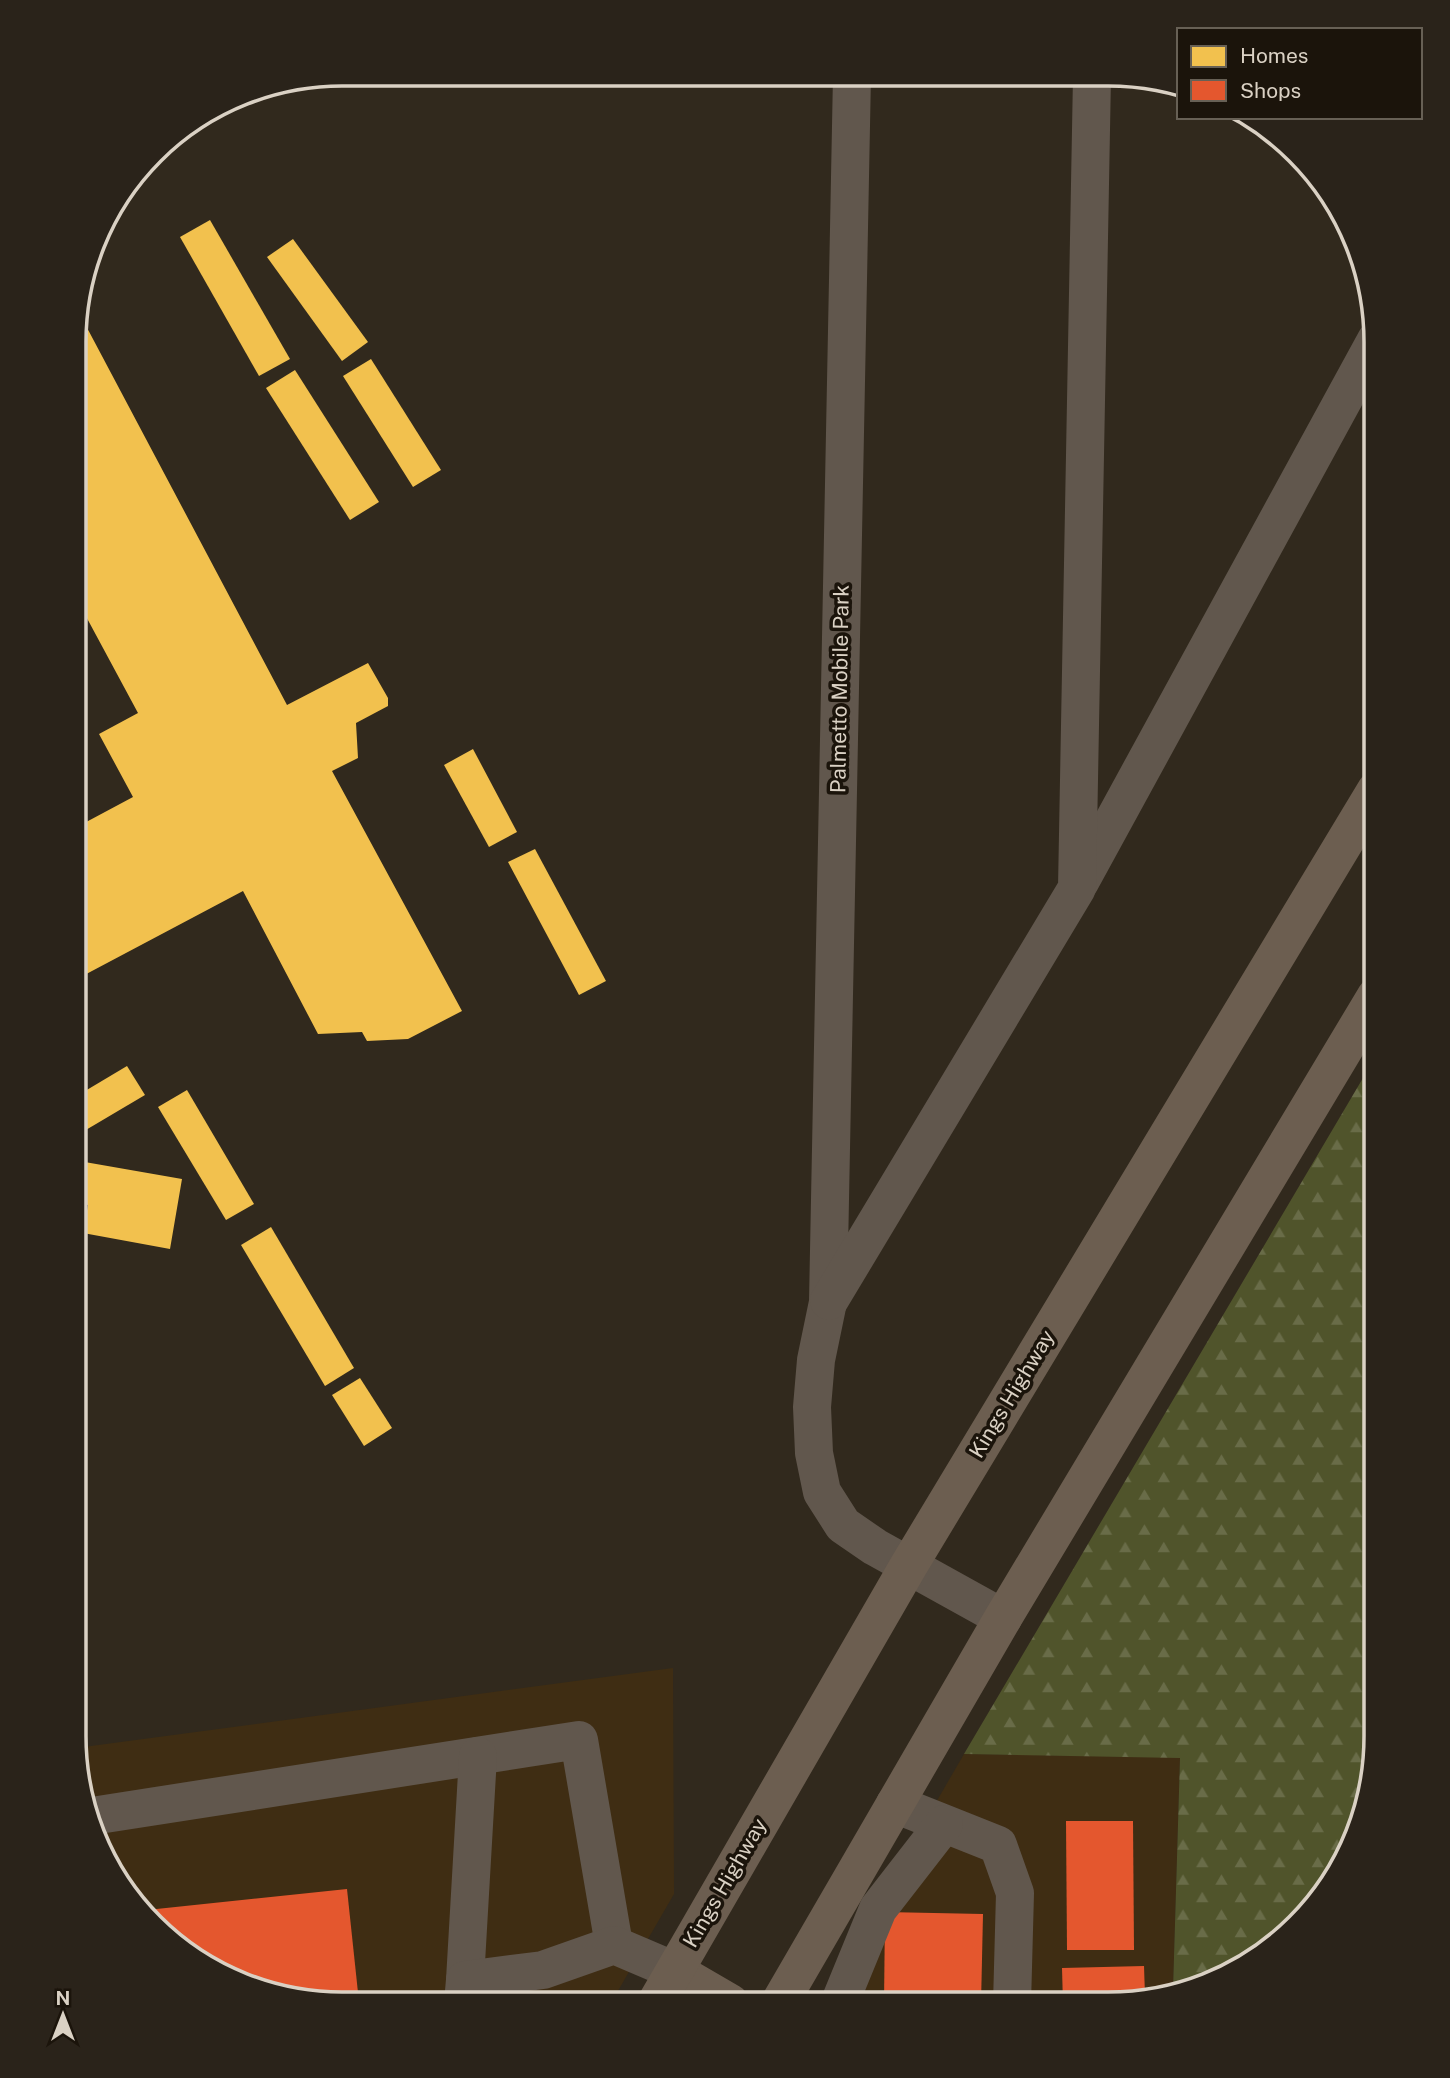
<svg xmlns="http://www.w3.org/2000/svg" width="1450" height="2078" font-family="'Public Sans',sans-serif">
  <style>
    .built { fill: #3f2d13 }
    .forest { fill: url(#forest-firs) }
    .homes { fill: #f2c14e }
    .shops { fill: #e4572e }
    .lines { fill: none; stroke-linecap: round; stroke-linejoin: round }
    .minor { stroke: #61574d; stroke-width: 38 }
    .major { stroke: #6c5e50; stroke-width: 38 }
    .labels { text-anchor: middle; stroke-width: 7; stroke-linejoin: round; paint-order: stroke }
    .street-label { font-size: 21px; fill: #dad1c4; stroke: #1b140b }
    .rim { fill: none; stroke: #dad1c4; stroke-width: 3.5 }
  </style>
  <defs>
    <pattern id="forest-firs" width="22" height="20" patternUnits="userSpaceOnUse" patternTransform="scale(1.75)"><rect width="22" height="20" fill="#50542b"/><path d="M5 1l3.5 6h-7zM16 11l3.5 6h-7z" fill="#696c48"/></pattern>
  </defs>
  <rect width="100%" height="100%" fill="#31291d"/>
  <g class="built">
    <polygon points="673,1668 674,1894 611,2003 307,2002 192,1959 140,1913 101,1855 76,1748"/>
    <polygon points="964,1754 1180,1757 1173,1990 1109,2004 819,2004"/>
  </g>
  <polygon class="forest" points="1376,1056 1376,1754 1362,1823 1331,1886 1285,1938 1227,1977 1173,1990 1180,1758 964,1754"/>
  <g class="homes">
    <polygon points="210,220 290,359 259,376 180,237"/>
    <polygon points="293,239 368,342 342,361 267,257"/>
    <polygon points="76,307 287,705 368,663 388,698 388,706 356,723 358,758 332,771 462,1011 408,1039 367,1041 362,1032 318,1034 243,891 75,980 75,828 133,797 99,734 138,713 75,596"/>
    <polygon points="371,359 441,470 413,487 343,376"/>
    <polygon points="295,370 379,502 350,520 266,388"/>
    <polygon points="473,749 517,832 489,847 444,765"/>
    <polygon points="535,849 606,981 579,995 508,862"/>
    <polygon points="127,1066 145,1095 74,1137 75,1097"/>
    <polygon points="187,1090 254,1204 226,1220 158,1107"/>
    <polygon points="79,1161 182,1179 170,1249 83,1233 88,1205 74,1202"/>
    <polygon points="271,1227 354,1368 325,1386 241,1245"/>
    <polygon points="360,1378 392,1428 364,1446 332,1395"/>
  </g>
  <g class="shops">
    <polygon points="1066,1821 1133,1821 1134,1950 1067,1950"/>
    <polygon points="347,1889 359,2002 307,2002 192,1959 149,1921 147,1910"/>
    <polygon points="885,1912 983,1914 981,2004 884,2004"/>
    <polygon points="1144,1966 1145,1996 1109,2004 1063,2004 1062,1968"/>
  </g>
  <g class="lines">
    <g class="minor">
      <polyline points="852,75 828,1302 816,1360 812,1407 814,1453 822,1492 843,1525 875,1547 1003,1618"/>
      <polyline points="1080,882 1376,340"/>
      <polyline points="829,1301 1077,888 1092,76"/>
      <polyline points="895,1804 998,1845 1015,1893 1012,2004"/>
      <polyline points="92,1816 579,1740 614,1945"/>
      <polyline points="465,1980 478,1756"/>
      <polyline points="463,2003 465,1980 543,1970 614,1945 675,1971"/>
      <polyline points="839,2004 878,1909 944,1824"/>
    </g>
    <g class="major">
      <polyline points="675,1971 730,2003"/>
      <polyline points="656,2003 909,1565 1376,790"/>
      <polyline points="779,2004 1003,1618 1376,996"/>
    </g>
  </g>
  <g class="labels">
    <g class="street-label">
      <text transform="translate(840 689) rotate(-89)" y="7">Palmetto Mobile Park</text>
      <text transform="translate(1012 1394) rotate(-59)" y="7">Kings Highway</text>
      <text transform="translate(725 1883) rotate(-60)" y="7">Kings Highway</text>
    </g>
  </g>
  <path d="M0 0H1450V2078H0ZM342 86H1108A256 256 0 0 1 1364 342V1736A256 256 0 0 1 1108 1992H342A256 256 0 0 1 86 1736V342A256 256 0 0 1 342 86Z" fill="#2a231a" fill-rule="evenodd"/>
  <path class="rim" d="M342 86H1108A256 256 0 0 1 1364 342V1736A256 256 0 0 1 1108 1992H342A256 256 0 0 1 86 1736V342A256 256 0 0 1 342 86Z"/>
  <rect x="1177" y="28" width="245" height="91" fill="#1b140b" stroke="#676055" stroke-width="2"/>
  <rect x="1191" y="46" width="35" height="21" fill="#f2c14e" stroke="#676055" stroke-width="2"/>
  <text x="1240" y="63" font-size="21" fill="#dad1c4">Homes</text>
  <rect x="1191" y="80" width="35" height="21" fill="#e4572e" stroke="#676055" stroke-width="2"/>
  <text x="1240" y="98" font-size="21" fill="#dad1c4">Shops</text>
  <g transform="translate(63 2015)" stroke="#1b140b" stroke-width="5" paint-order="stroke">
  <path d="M0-5L12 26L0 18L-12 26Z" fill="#dad1c4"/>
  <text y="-10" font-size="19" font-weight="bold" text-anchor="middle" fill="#dad1c4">N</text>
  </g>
</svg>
